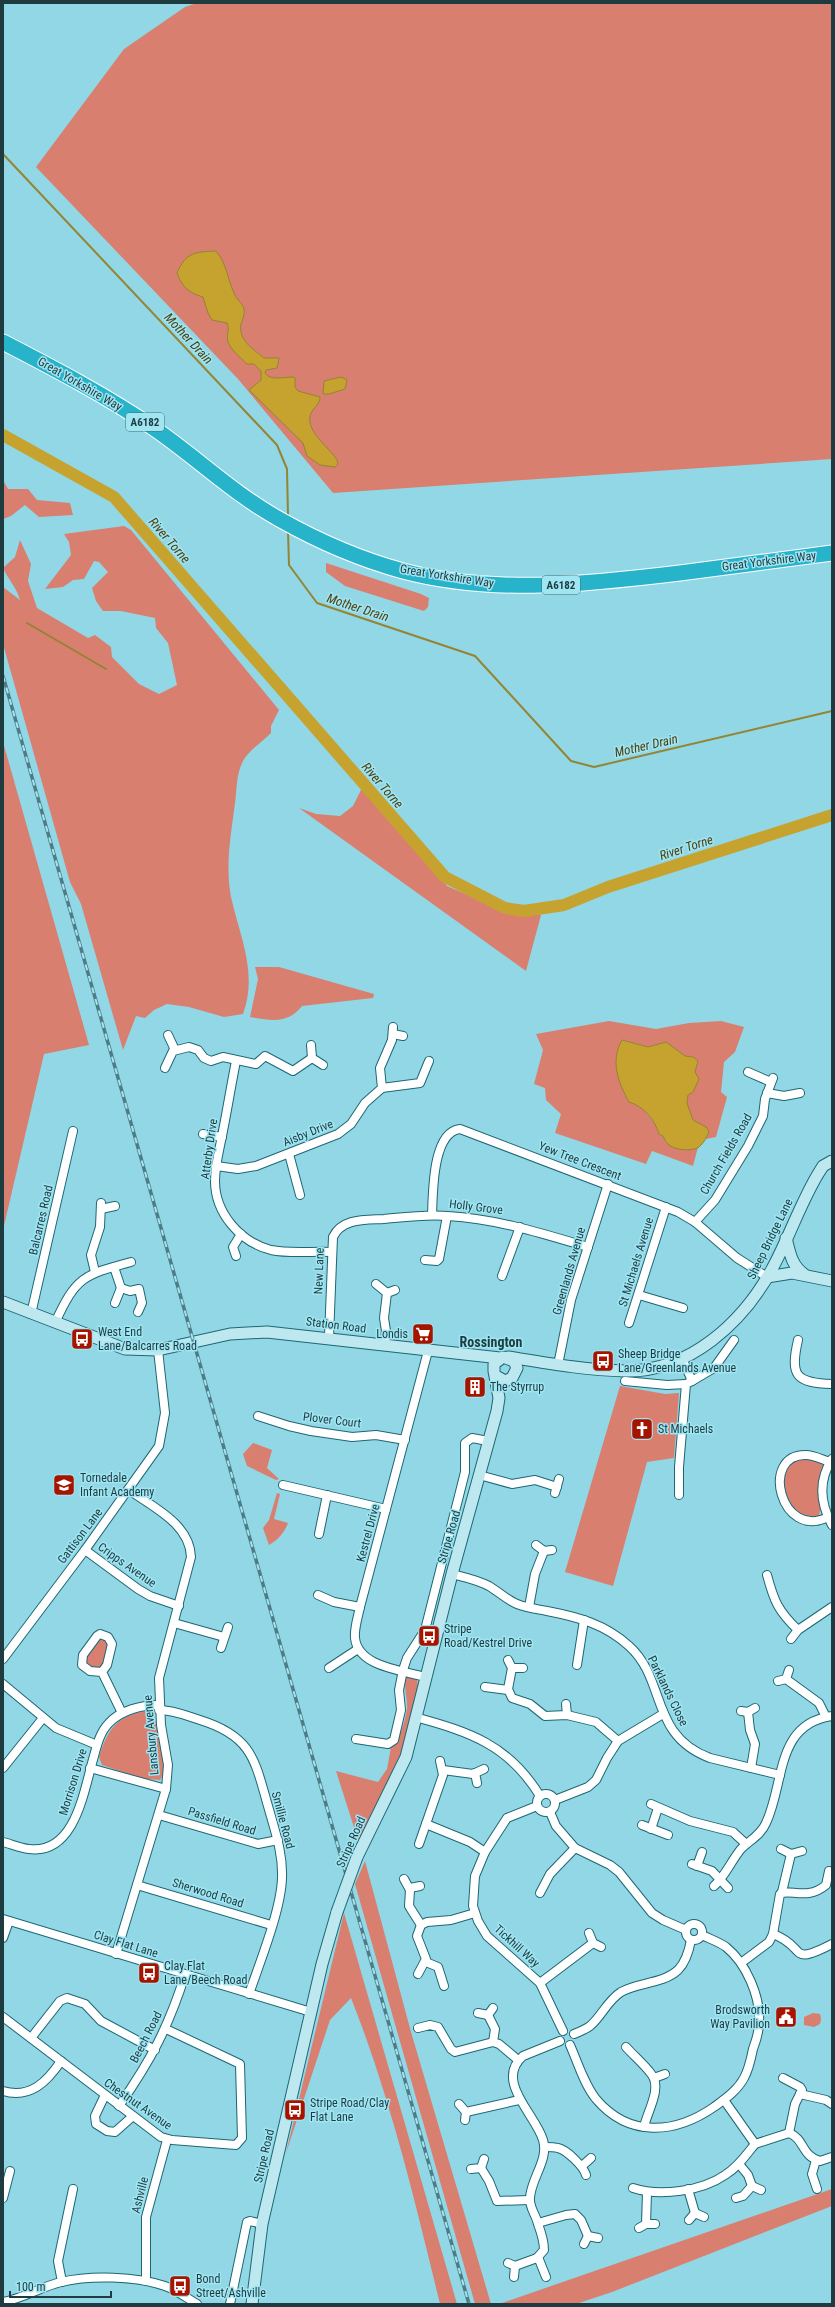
<svg xmlns="http://www.w3.org/2000/svg" width="835" height="2307" font-family="'Roboto Condensed',sans-serif">
  <style>
    .green { fill: #d97f6f }
    .water { fill: #c6a32e; stroke: #948433 }
    .lines { fill: none; stroke-linecap: round; stroke-linejoin: round }
    .stream { stroke: #948433; stroke-width: 2 }
    .river { stroke: #c6a32e; stroke-width: 12 }
    .street-casing { stroke: #1d6774; stroke-width: 10 }
    .secondary-casing { stroke: #1d6774; stroke-width: 13 }
    .highway-casing { stroke: #fff; stroke-width: 17 }
    .street { stroke: #fff; stroke-width: 8 }
    .secondary { stroke: #bee8ef; stroke-width: 11 }
    .highway { stroke: #27b4cb; stroke-width: 15 }
    .rail-casing { stroke: #4e7b84; stroke-width: 3.5 }
    .rail { stroke: #9fe5f2; stroke-width: 2; stroke-dasharray: 6; stroke-linecap: butt }
    .secondary-bridge-casing { stroke: #1d6774; stroke-width: 13; stroke-linecap: butt }
    .secondary-bridge { stroke: #bee8ef; stroke-width: 11 }
    .labels { text-anchor: middle; stroke-width: 3; stroke-linejoin: round; paint-order: stroke }
    .shield { fill: #9fe5f2; stroke: #456e75; stroke-width: 1 }
    .shield-label { font-size: 11px; font-weight: bold; fill: #1e3b40 }
    .street-label { font-size: 12px; fill: #1e3b40; stroke: #9fe5f2 }
    .poi-label { font-size: 12px; fill: #1e3b40; stroke: #9fe5f2; text-anchor: start }
    .water-label { font-size: 13px; font-style: italic; fill: #504113; stroke: #9fe5f2 }
    .quarter-label { font-size: 14px; font-weight: bold; fill: #1e3b40; stroke: #9fe5f2 }
  </style>
  <rect width="100%" height="100%" fill="#92d7e5"/>
  <g class="green">
    <polygon points="197,3 832,3 832,459 333,493 238,379 36,167 124,49 185,7"/>
    <polygon points="3,480 8,489 28,489 37,500 70,503 73,515 39,517 25,505 11,516 3,519"/>
    <path d="M124,526L131,530L279,710L271,726V733C262,742 248,751 243,761C236,774 237,790 235,803C231,835 225,865 231,897C240,937 258,973 243,1014L224,1017L189,1007L167,1004L154,1010L145,1018L136,1016L123,1050L81,904L70,882L3,644V587L20,600C17,588 8,579 3,568L15,557L20,540L31,564L28,581L37,608L88,638L95,635L111,647L112,657L139,684L159,694L177,685L168,643L156,628L155,618L121,611H103L96,601L92,588L108,572L99,562L94,561L84,579L73,580L63,587L45,589L71,555L69,542L64,534Z"/>
    <polygon points="326,563 421,594 429,598 428,607 424,611 345,586 326,572"/>
    <polygon points="3,742 89,1045 44,1054 3,1230"/>
    <polygon points="363,786 447,886 511,914 541,915 526,971 299,808 316,814 340,816 353,806"/>
    <path d="M255,967H279L374,994L373,998L302,1006C287,1025 270,1020 250,1017L258,979Z"/>
    <polygon points="609,1021 656,1029 689,1023 721,1021 744,1027 735,1052 724,1062 721,1092 727,1097 716,1137 706,1139 709,1131 693,1120 686,1103 698,1061 693,1057 685,1056 666,1042 648,1047 622,1040 641,1106 656,1125 659,1134 663,1136 666,1143 686,1149 698,1147 693,1166 652,1151 646,1164 555,1133 561,1114 546,1100 545,1088 534,1084 543,1050 536,1034"/>
    <polygon points="620,1386 665,1394 679,1393 674,1458 647,1462 613,1586 565,1572"/>
    <polygon points="253,1443 272,1450 267,1468 279,1479 276,1480 247,1466 243,1454"/>
    <path d="M816,1457C818,1459 821,1461 822,1464C828,1476 823,1511 816,1521L796,1516L779,1486L790,1460Z"/>
    <path d="M277,1493L280,1494L274,1519L288,1523C284,1533 278,1540 269,1545L263,1528L269,1520Z"/>
    <polygon points="97,1636 111,1640 105,1669 86,1668 83,1655"/>
    <path d="M411,1676L417,1679L418,1686L402,1755L359,1843L336,1771L378,1782L387,1769L391,1747C400,1739 405,1721 407,1709C408,1698 403,1689 406,1677Z"/>
    <path d="M147,1711C161,1716 169,1769 160,1780L147,1779L146,1780L102,1765L99,1757C108,1729 116,1716 147,1711Z"/>
    <polygon points="365,1861 411,2032 491,2304 475,2304 355,1884"/>
    <path d="M344,1913L457,2304H440C415,2201 390,2096 351,1998L330,2020L286,2153Z"/>
    <polygon points="813,2013 820,2014 821,2019 820,2024 814,2027 804,2025 804,2017"/>
    <polygon points="832,2189 832,2206 612,2292 576,2304 499,2304"/>
  </g>
  <g class="water">
    <path d="M216,251C227,264 227,278 234,293C236,299 240,301 243,306C246,312 243,318 241,324C238,340 253,349 264,358H279L277,368L266,370L265,373C270,381 283,377 293,377L295,378V387L298,391L320,397C320,405 312,408 310,416C307,433 329,447 337,460L338,464L335,467L320,465L307,456L303,443L249,390L261,380V371L254,364H247C241,358 231,350 228,342C226,335 230,330 227,323L212,320L208,313L203,297C189,293 182,287 177,273C186,252 195,252 216,251Z"/>
    <polygon points="341,377 347,380 345,389 329,394 323,394 324,381"/>
    <path d="M622,1040L648,1047L666,1042L685,1056L693,1057L698,1061L695,1072L699,1079L693,1092L688,1095L687,1103L693,1120L706,1127L709,1131C707,1137 704,1143 699,1147C692,1152 673,1150 668,1144C665,1142 665,1139 663,1136L659,1134C654,1118 644,1107 629,1102C618,1082 610,1061 622,1040Z"/>
  </g>
  <g class="lines">
    <g class="stream">
      <polyline points="3,154 277,445 287,469 288,516"/>
      <polyline points="288,531 289,565 317,603 475,656 571,761 594,767 832,711"/>
      <polyline points="27,623 106,669"/>
    </g>
    <polyline class="river" points="3,435 114,497 445,877 505,908 524,911 564,905 608,887 832,815"/>
    <g class="street-casing">
      <g id="street">
        <polyline points="393,1034 403,1036"/>
        <polyline points="168,1035 175,1050"/>
        <polyline points="311,1045 312,1058 323,1065"/>
        <path d="M236,1061C231,1086 227,1111 222,1136C219,1151 215,1166 215,1181C215,1213 240,1242 271,1250C290,1254 312,1251 332,1252"/>
        <polyline points="165,1068 173,1051 189,1047 198,1050 204,1058 211,1061 223,1057 256,1064 265,1056 293,1071 312,1058"/>
        <polyline points="748,1072 771,1082"/>
        <polyline points="382,1088 420,1083 429,1061"/>
        <polyline points="767,1093 784,1096 800,1093"/>
        <polyline points="203,1134 222,1137"/>
        <polyline points="289,1154 300,1195"/>
        <polyline points="216,1166 238,1169 256,1166 338,1134 351,1124 365,1103 382,1088 380,1068 392,1040 393,1027"/>
        <polyline points="101,1209 115,1206"/>
        <path d="M432,1215C433,1194 432,1132 460,1129L678,1212L695,1222L737,1258L767,1277"/>
        <polyline points="695,1222 715,1200 748,1146 763,1116 765,1099 773,1078"/>
        <polyline points="236,1256 233,1247 241,1234"/>
        <polyline points="425,1260 437,1261 439,1259 447,1216"/>
        <polyline points="114,1267 121,1288"/>
        <polyline points="95,1272 91,1255 100,1227 101,1203"/>
        <polyline points="502,1276 520,1227"/>
        <polyline points="376,1284 387,1293"/>
        <polyline points="639,1295 683,1308"/>
        <polyline points="115,1303 121,1288 130,1291 139,1289 142,1303 138,1312"/>
        <polyline points="31,1314 73,1131"/>
        <path d="M55,1323C76,1277 83,1275 131,1262"/>
        <polyline points="629,1323 666,1207"/>
        <path d="M329,1337L333,1237C342,1218 365,1220 384,1219C405,1217 427,1214 448,1216C497,1219 541,1233 588,1247"/>
        <path d="M798,1340C790,1375 795,1383 832,1384"/>
        <polyline points="385,1344 386,1331 384,1318 387,1293 395,1290"/>
        <polyline points="558,1365 571,1300 608,1184"/>
        <polyline points="625,1381 667,1385 686,1384"/>
        <polyline points="692,1381 714,1368 734,1340"/>
        <polyline points="258,1416 289,1426 311,1431 352,1437 376,1435 405,1440"/>
        <path d="M832,1459C818,1481 820,1503 832,1525"/>
        <polyline points="479,1475 512,1484 535,1480 557,1487"/>
        <polyline points="283,1485 386,1509"/>
        <polyline points="555,1493 559,1479"/>
        <polyline points="679,1495 679,1467 686,1384 692,1381 682,1358"/>
        <path d="M828,1517C781,1541 759,1454 806,1455C814,1455 823,1460 830,1462"/>
        <polyline points="319,1534 327,1495"/>
        <polyline points="536,1545 544,1551 552,1550"/>
        <polyline points="85,1550 138,1589 150,1596 179,1606"/>
        <path d="M452,1574C464,1577 478,1580 489,1586C499,1592 507,1600 517,1604C527,1608 537,1609 547,1611C578,1617 605,1624 629,1646C667,1680 649,1735 710,1758L780,1775"/>
        <path d="M767,1575C774,1601 778,1611 798,1630"/>
        <polyline points="318,1595 334,1602 360,1607"/>
        <polyline points="529,1607 535,1574 544,1551"/>
        <polyline points="174,1623 224,1637"/>
        <polyline points="791,1639 798,1630 832,1607"/>
        <polyline points="221,1648 228,1627"/>
        <polyline points="3,1659 85,1550 159,1446 165,1413 158,1350"/>
        <polyline points="508,1660 512,1668 523,1668"/>
        <polyline points="577,1665 584,1620"/>
        <polyline points="329,1668 358,1649"/>
        <polyline points="512,1668 508,1689 512,1698 530,1704 545,1716 567,1715 596,1722 618,1741"/>
        <polyline points="102,1672 107,1665 112,1644 108,1637 100,1634 97,1636 83,1655 82,1665 90,1671 102,1672 122,1713"/>
        <path d="M425,1677C402,1670 358,1667 355,1638C354,1628 358,1617 360,1607L428,1351"/>
        <polyline points="786,1679 819,1703 826,1717"/>
        <polyline points="778,1681 786,1679 789,1670"/>
        <polyline points="3,1684 56,1728 97,1745"/>
        <polyline points="485,1687 508,1690"/>
        <polyline points="566,1704 567,1715"/>
        <path d="M159,1710C174,1710 187,1716 200,1720C255,1737 255,1763 270,1813C276,1834 283,1855 282,1878C281,1910 260,1962 249,1994"/>
        <polyline points="741,1711 748,1712 755,1708"/>
        <polyline points="748,1712 750,1730 755,1744 751,1768"/>
        <path d="M415,1717C470,1732 509,1745 540,1796"/>
        <polyline points="356,1739 388,1744 394,1740 401,1710 399,1690 403,1670 407,1658 425,1630 465,1472 465,1443 472,1438 488,1441"/>
        <polyline points="3,1768 43,1718"/>
        <polyline points="90,1768 166,1789"/>
        <polyline points="443,1770 473,1774 484,1769"/>
        <polyline points="475,1773 477,1783"/>
        <circle cx="546" cy="1803" r="9"/>
        <polyline points="555,1800 588,1787 596,1780 607,1758 618,1741 663,1714"/>
        <polyline points="651,1804 690,1821 733,1832 746,1844"/>
        <polyline points="537,1806 507,1818 485,1852 475,1876 473,1906 478,1921 487,1936 540,1983 563,2031"/>
        <polyline points="550,1812 556,1826 575,1848 610,1865 619,1872 652,1913 663,1920 686,1930"/>
        <polyline points="159,1815 258,1844 278,1840"/>
        <polyline points="426,1824 470,1842 485,1852"/>
        <polyline points="642,1825 668,1835"/>
        <polyline points="651,1829 658,1808"/>
        <path d="M3,1842C11,1844 20,1848 29,1849C76,1855 84,1789 94,1756C97,1745 100,1732 109,1723C121,1710 142,1705 159,1705"/>
        <polyline points="419,1844 443,1775 440,1761"/>
        <polyline points="781,1849 791,1854 802,1851"/>
        <polyline points="692,1864 712,1871 728,1888"/>
        <polyline points="697,1866 702,1852"/>
        <polyline points="404,1879 410,1890 409,1906 421,1925"/>
        <polyline points="137,1885 271,1925"/>
        <path d="M714,1886C726,1875 731,1861 741,1849C750,1840 761,1835 766,1823C785,1783 775,1724 832,1716"/>
        <polyline points="410,1888 420,1886"/>
        <polyline points="782,1892 791,1854"/>
        <polyline points="540,1893 550,1874 575,1848"/>
        <polyline points="3,1919 311,2012"/>
        <circle cx="694" cy="1932" r="8"/>
        <polyline points="589,1933 593,1943 601,1947"/>
        <path d="M773,1934C808,1947 787,1967 832,1944"/>
        <polyline points="3,1938 9,1921"/>
        <path d="M116,1954L166,1789L168,1765L161,1725L159,1678L191,1557C190,1524 153,1507 129,1490"/>
        <polyline points="426,1962 438,1967 444,1986"/>
        <path d="M741,1963L769,1942L773,1934L780,1894C789,1888 807,1901 826,1885L829,1871"/>
        <polyline points="418,1974 426,1959 417,1936 421,1925 427,1922 451,1920 475,1913"/>
        <polyline points="540,1983 593,1943"/>
        <polyline points="478,2013 488,2015 493,2008"/>
        <polyline points="488,2015 495,2029 493,2042"/>
        <polyline points="3,2017 161,2137 172,2140 236,2145 242,2138 240,2064 166,2029"/>
        <polyline points="418,2028 430,2025 438,2027 451,2049 455,2052 493,2042 499,2044 518,2060"/>
        <path d="M574,2034C579,2032 586,2029 590,2026C602,2016 607,2001 621,1992C638,1982 663,1984 678,1970C686,1962 689,1951 691,1940"/>
        <polyline points="31,2038 60,2001 67,1998 85,2004 101,2021 155,2050"/>
        <path d="M570,2045C578,2063 584,2084 596,2099C629,2138 675,2134 714,2107C725,2099 737,2091 744,2078C749,2069 751,2059 753,2049C756,2041 759,2032 759,2023C761,1997 746,1963 726,1947C719,1942 710,1939 702,1935"/>
        <path d="M626,2047C634,2056 645,2065 652,2075C662,2089 647,2112 644,2127"/>
        <polyline points="654,2078 665,2074"/>
        <polyline points="783,2078 800,2087 802,2090 795,2104 789,2133"/>
        <path d="M3,2091C30,2099 47,2082 61,2061"/>
        <polyline points="800,2094 826,2100 832,2104"/>
        <polyline points="105,2095 95,2116 96,2124 107,2131 115,2132 133,2116"/>
        <path d="M724,2100L755,2144L789,2133C805,2139 801,2156 820,2161L832,2157"/>
        <polyline points="459,2104 466,2112 465,2120"/>
        <path d="M119,2106C151,2060 168,2028 185,1975"/>
        <polyline points="466,2112 519,2100"/>
        <path d="M545,2147C549,2147 554,2147 558,2148C567,2150 584,2167 586,2175"/>
        <polyline points="816,2160 812,2174 817,2189"/>
        <polyline points="739,2164 748,2175 752,2186"/>
        <polyline points="582,2166 591,2158"/>
        <polyline points="481,2168 489,2181 497,2201 529,2200"/>
        <polyline points="471,2169 481,2168 484,2159"/>
        <path d="M633,2188C660,2197 702,2191 725,2175C738,2167 746,2155 755,2144"/>
        <polyline points="688,2189 695,2213"/>
        <polyline points="3,2198 10,2171"/>
        <polyline points="736,2198 743,2196 752,2186 761,2190"/>
        <polyline points="689,2220 695,2213 704,2217"/>
        <polyline points="538,2223 566,2215 575,2214 581,2220 588,2236"/>
        <polyline points="646,2224 647,2192"/>
        <polyline points="639,2228 646,2224 655,2224"/>
        <polyline points="584,2244 588,2236 598,2238"/>
        <polyline points="538,2257 546,2277"/>
        <polyline points="508,2263 515,2266 514,2277"/>
        <path d="M515,2266L537,2258L544,2250C544,2242 541,2232 538,2224C536,2215 529,2207 530,2198C531,2178 549,2160 543,2140C536,2115 494,2081 523,2056L560,2041"/>
        <polyline points="146,2281 146,2217 167,2140"/>
        <polyline points="62,2282 58,2261 73,2189"/>
        <path d="M3,2302C24,2298 41,2287 61,2282C90,2275 136,2276 165,2286C176,2290 187,2298 197,2304"/>
        <polyline points="230,2304 247,2222 250,2221 262,2224"/>
      </g>
    </g>
    <g class="secondary-casing">
      <g id="secondary">
        <path d="M786,1238C790,1253 791,1265 805,1275"/>
        <polyline points="767,1277 792,1273 832,1281"/>
        <polyline points="3,1302 125,1349 158,1350 230,1334 267,1332 500,1358"/>
        <path d="M508,1357C546,1363 586,1370 625,1371C690,1372 743,1322 772,1269C789,1238 800,1204 818,1174L823,1166L832,1161"/>
        <polyline points="357,1857 406,1757 452,1574 497,1411 499,1398 494,1371 494,1364 503,1357 514,1361 517,1368 512,1378 505,1381 496,1376"/>
        <polyline points="252,2304 262,2224 322,1964 337,1912"/>
      </g>
    </g>
    <g class="highway-casing">
      <path id="highway" d="M3,342C55,369 107,396 155,429C197,458 234,494 279,519C318,541 359,559 403,571C493,595 589,584 680,573C731,566 781,560 832,553"/>
    </g>
    <use href="#street" class="street"/>
    <use href="#secondary" class="secondary"/>
    <use href="#highway" class="highway"/>
    <g class="rail-casing">
      <polyline id="rail" points="3,676 469,2304"/>
    </g>
    <use href="#rail" class="rail"/>
    <g class="secondary-bridge-casing">
      <polyline id="secondary-bridge" points="337,1912 357,1857"/>
    </g>
    <use href="#secondary-bridge" class="secondary-bridge"/>
  </g>
  <defs>
    <g id="supermarket-square" transform="scale(1.15)"><rect x="-9" y="-9" width="18" height="18" rx="4" fill="#a61400" stroke="#9fe5f2"/><path d="M-6-5.5h2.5l.6 2H6L4.5 2H-2.5L-4.4-4H-6ZM-1.5 3.2a1.3 1.3 0 1 0 .1 0ZM3 3.2a1.3 1.3 0 1 0 .1 0Z" fill="#fff"/></g>
    <g id="bus-square" transform="scale(1.15)"><rect x="-9" y="-9" width="18" height="18" rx="4" fill="#a61400" stroke="#9fe5f2"/><path d="M-5-6H5V4H4V6H2V4H-2V6H-4V4H-5ZM-3.5-4V0h7V-4ZM-3.5 1.2v1.5H-2V1.2ZM2 1.2v1.5H3.5V1.2Z" fill="#fff"/></g>
    <g id="building-square" transform="scale(1.15)"><rect x="-9" y="-9" width="18" height="18" rx="4" fill="#a61400" stroke="#9fe5f2"/><path d="M-4-6H4V6H1V3H-1V6H-4ZM-2.5-4.3h1.7v1.8h-1.7ZM.8-4.3h1.7v1.8H.8ZM-2.5-1h1.7V.8h-1.7ZM.8-1h1.7V.8H.8Z" fill="#fff"/></g>
    <g id="church-square" transform="scale(1.15)"><rect x="-9" y="-9" width="18" height="18" rx="4" fill="#a61400" stroke="#9fe5f2"/><path d="M-1.2-6h2.4v3.5h3.3v2.4h-3.3V6h-2.4V-.1h-3.3v-2.4h3.3Z" fill="#fff"/></g>
    <g id="school-square" transform="scale(1.15)"><rect x="-9" y="-9" width="18" height="18" rx="4" fill="#a61400" stroke="#9fe5f2"/><path d="M0-5L7-2L0 1L-7-2ZM-4 1L0 2.5L4 1V4Q0 6-4 4Z" fill="#fff"/></g>
    <g id="civic-square" transform="scale(1.15)"><rect x="-9" y="-9" width="18" height="18" rx="4" fill="#a61400" stroke="#9fe5f2"/><path d="M-.6-6.5H3V-4.5H.6V-3L4-1V1h2V6H-6V1h2V-1L-.6-3ZM-1.2 2.5V6h2.4V2.5Z" fill="#fff"/></g>
  </defs>
  <g fill-rule="evenodd">
    <use href="#supermarket-square" x="423" y="1334"/>
    <use href="#bus-square" x="82" y="1339"/>
    <use href="#bus-square" x="603" y="1361"/>
    <use href="#building-square" x="475" y="1387"/>
    <use href="#church-square" x="642" y="1429"/>
    <use href="#school-square" x="64" y="1485"/>
    <use href="#bus-square" x="429" y="1636"/>
    <use href="#bus-square" x="149" y="1973"/>
    <use href="#civic-square" x="786" y="2017"/>
    <use href="#bus-square" x="295" y="2110"/>
    <use href="#bus-square" x="180" y="2286"/>
  </g>
  <g class="labels">
    <g class="shield">
      <rect x="126" y="413" width="38" height="18" rx="3"/>
      <rect x="542" y="576" width="38" height="18" rx="3"/>
    </g>
    <g class="shield-label">
      <text x="145" y="426">A6182</text>
      <text x="561" y="589">A6182</text>
    </g>
    <g class="street-label">
      <text transform="translate(80 384) rotate(30)" y="4">Great Yorkshire Way</text>
      <text transform="translate(769 561) rotate(-7)" y="4">Great Yorkshire Way</text>
      <text transform="translate(447 576) rotate(9)" y="4">Great Yorkshire Way</text>
      <text transform="translate(308 1133) rotate(-22)" y="4">Aisby Drive</text>
      <text transform="translate(209 1149) rotate(-82)" y="4">Atterby Drive</text>
      <text transform="translate(726 1154) rotate(-60)" y="4">Church Fields Road</text>
      <text transform="translate(580 1161) rotate(21)" y="4">Yew Tree Crescent</text>
      <text transform="translate(476 1207) rotate(7)" y="4">Holly Grove</text>
      <text transform="translate(41 1220) rotate(-77)" y="4">Balcarres Road</text>
      <text transform="translate(770 1239) rotate(-64)" y="4">Sheep Bridge Lane</text>
      <text transform="translate(636 1262) rotate(-73)" y="4">St Michaels Avenue</text>
      <text transform="translate(319 1271) rotate(-88)" y="4">New Lane</text>
      <text transform="translate(569 1271) rotate(-74)" y="4">Greenlands Avenue</text>
      <text transform="translate(336 1325) rotate(7)" y="4">Station Road</text>
      <text transform="translate(332 1420) rotate(7)" y="4">Plover Court</text>
      <text transform="translate(368 1533) rotate(-75)" y="4">Kestrel Drive</text>
      <text transform="translate(80 1536) rotate(-53)" y="4">Gattison Lane</text>
      <text transform="translate(449 1537) rotate(-74)" y="4">Stripe Road</text>
      <text transform="translate(127 1565) rotate(35)" y="4">Cripps Avenue</text>
      <text transform="translate(668 1691) rotate(64)" y="4">Parklands Close</text>
      <text transform="translate(151 1735) rotate(-95)" y="4">Lansbury Avenue</text>
      <text transform="translate(73 1782) rotate(-73)" y="4">Morrison Drive</text>
      <text transform="translate(283 1820) rotate(75)" y="4">Smillie Road</text>
      <text transform="translate(222 1821) rotate(17)" y="4">Passfield Road</text>
      <text transform="translate(351 1842) rotate(-66)" y="4">Stripe Road</text>
      <text transform="translate(208 1893) rotate(17)" y="4">Sherwood Road</text>
      <text transform="translate(126 1944) rotate(17)" y="4">Clay Flat Lane</text>
      <text transform="translate(517 1946) rotate(42)" y="4">Tickhill Way</text>
      <text transform="translate(146 2037) rotate(-63)" y="4">Beech Road</text>
      <text transform="translate(138 2104) rotate(35)" y="4">Chestnut Avenue</text>
      <text transform="translate(264 2156) rotate(-77)" y="4">Stripe Road</text>
      <text transform="translate(140 2195) rotate(-76)" y="4">Ashville</text>
    </g>
    <g class="poi-label">
      <text x="98" y="1336">West End<tspan x="98" dy="14">Lane/Balcarres Road</tspan></text>
      <text x="408" y="1338" text-anchor="end">Londis</text>
      <text x="618" y="1358">Sheep Bridge<tspan x="618" dy="14">Lane/Greenlands Avenue</tspan></text>
      <text x="490" y="1391">The Styrrup</text>
      <text x="658" y="1433">St Michaels</text>
      <text x="80" y="1482">Tornedale<tspan x="80" dy="14">Infant Academy</tspan></text>
      <text x="444" y="1633">Stripe<tspan x="444" dy="14">Road/Kestrel Drive</tspan></text>
      <text x="164" y="1970">Clay Flat<tspan x="164" dy="14">Lane/Beech Road</tspan></text>
      <text x="770" y="2014" text-anchor="end">Brodsworth<tspan x="770" dy="14">Way Pavilion</tspan></text>
      <text x="310" y="2107">Stripe Road/Clay<tspan x="310" dy="14">Flat Lane</tspan></text>
      <text x="196" y="2283">Bond<tspan x="196" dy="14">Street/Ashville</tspan></text>
    </g>
    <g class="water-label">
      <text transform="translate(189 338) rotate(47)" y="5">Mother Drain</text>
      <text transform="translate(170 540) rotate(49)" y="5">River Torne</text>
      <text transform="translate(358 607) rotate(18)" y="5">Mother Drain</text>
      <text transform="translate(646 745) rotate(-13)" y="5">Mother Drain</text>
      <text transform="translate(383 785) rotate(49)" y="5">River Torne</text>
      <text transform="translate(686 847) rotate(-18)" y="5">River Torne</text>
    </g>
    <g class="quarter-label">
      <text x="491" y="1347">Rossington</text>
    </g>
  </g>
  <rect width="835" height="2307" fill="none" stroke="#1e3b40" stroke-width="8"/>
  <path d="M10 2291v6h101v-6" fill="none" stroke="#1e3b40" stroke-width="2"/>
  <text x="16" y="2291" font-size="12" fill="#1e3b40" stroke="#9fe5f2" stroke-width="3" paint-order="stroke">100 m</text>
</svg>
